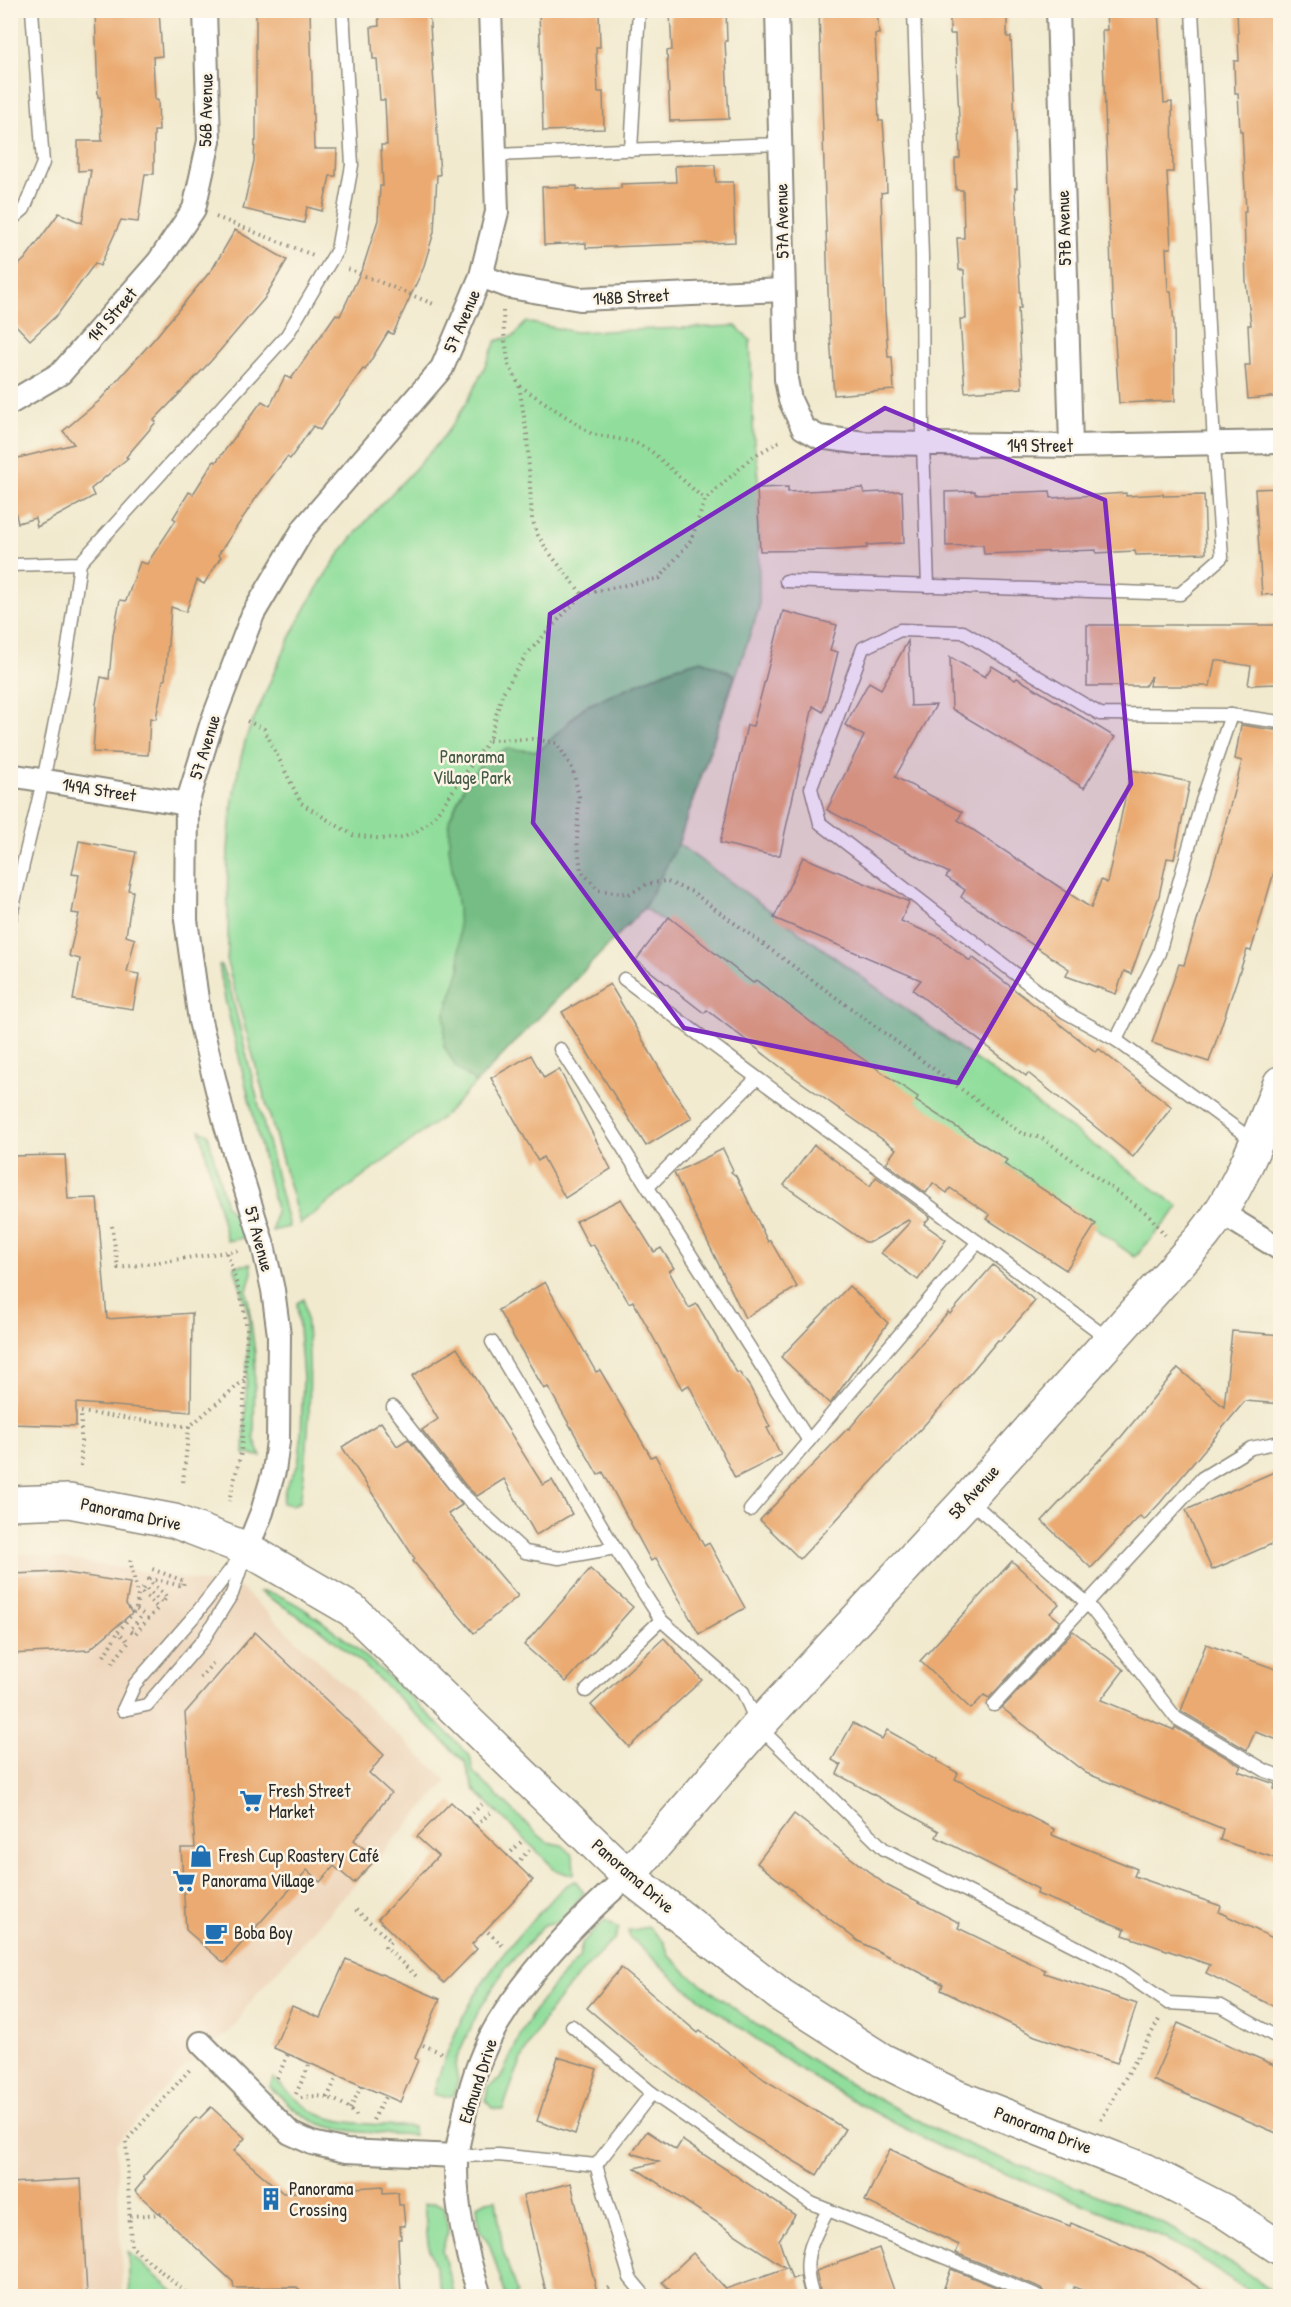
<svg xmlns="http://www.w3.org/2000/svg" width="1291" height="2307" font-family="'Patrick Hand',sans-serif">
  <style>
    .built { fill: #eed6bb }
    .green { fill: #91de9c; stroke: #5e8464; stroke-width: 1.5 }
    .forest { fill: #74bd84; stroke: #507458; stroke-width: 1.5 }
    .building { fill: #eaaa71 }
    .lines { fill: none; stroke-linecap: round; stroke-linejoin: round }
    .lane-casing { stroke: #8e8a7d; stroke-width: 15 }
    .street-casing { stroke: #8e8a7d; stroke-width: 26 }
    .secondary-casing { stroke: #8e8a7d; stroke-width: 36 }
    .path { stroke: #8e8a7d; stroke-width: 4; stroke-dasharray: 1.5 4.5; stroke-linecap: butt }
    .lane { stroke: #fff; stroke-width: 12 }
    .street { stroke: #fff; stroke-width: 22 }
    .secondary { stroke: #fff; stroke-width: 33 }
    .marked { fill: #7b2cbf; fill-opacity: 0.2; stroke: #7b2cbf; stroke-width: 4.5; stroke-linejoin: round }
    .labels { text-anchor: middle; stroke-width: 5; stroke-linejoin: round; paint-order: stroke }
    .street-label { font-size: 18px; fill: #2b2b2b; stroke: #fcf5e5 }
    .park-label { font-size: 18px; fill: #445847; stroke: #fcf5e5 }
    .poi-label { font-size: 18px; fill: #2b2b2b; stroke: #fcf5e5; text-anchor: start }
  </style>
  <rect width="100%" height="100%" fill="#fcf5e5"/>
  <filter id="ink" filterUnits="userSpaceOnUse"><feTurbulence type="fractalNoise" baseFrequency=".0167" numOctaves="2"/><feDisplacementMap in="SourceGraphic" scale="12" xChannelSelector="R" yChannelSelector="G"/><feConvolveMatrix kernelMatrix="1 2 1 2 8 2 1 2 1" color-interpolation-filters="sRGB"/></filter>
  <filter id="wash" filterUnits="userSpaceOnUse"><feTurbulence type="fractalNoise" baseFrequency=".008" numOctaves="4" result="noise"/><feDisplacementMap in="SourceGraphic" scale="24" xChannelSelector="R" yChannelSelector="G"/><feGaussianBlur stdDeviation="1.35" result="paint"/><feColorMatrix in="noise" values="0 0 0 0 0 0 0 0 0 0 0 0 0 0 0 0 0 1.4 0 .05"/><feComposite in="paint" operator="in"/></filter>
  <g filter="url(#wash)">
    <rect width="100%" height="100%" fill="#f1eacf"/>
    <polygon class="built" points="34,1554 241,1588 447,1781 269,1980 247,2006 236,2026 185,2067 116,2144 123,2296 11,2296 11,1555"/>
    <g class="green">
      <path d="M526,322L576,332L736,326L750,340L754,443L758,467L759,608L678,844L1179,1207L1135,1257L644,908L444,1116L300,1224L227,963C230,925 226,887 228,850C230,813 236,773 246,738C251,723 259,710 264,696C284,648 306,602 336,559C365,518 402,484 435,447C462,416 480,379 496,341L514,336Z"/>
      <polygon points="219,965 221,965 231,992 289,1227 272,1231 276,1210 225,999"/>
      <polygon points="200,1130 208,1134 226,1206 240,1221 244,1238 227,1241"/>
      <polygon points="251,1264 252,1272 247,1290 255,1354 254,1438 261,1456 244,1454 249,1315 234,1266"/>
      <path d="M304,1299C313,1368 311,1434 300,1502L292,1505L282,1503L286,1486L298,1465L301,1441L303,1377L297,1303Z"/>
      <path d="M260,1592C303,1587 437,1722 470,1756L473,1772L535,1832L547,1842L562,1845L573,1855L574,1874H567L556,1870L474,1789L465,1762L461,1758L363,1664L320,1629Z"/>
      <path d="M576,1881L584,1893L560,1921L544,1925L505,1969L479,2010L456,2060L455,2066L458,2080L454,2095L445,2097L433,2094C455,2019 489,1963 545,1907C554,1898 563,1884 576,1881Z"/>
      <path d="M605,1920L619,1928L615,1938C558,1995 527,2031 503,2110L492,2108L485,2100L489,2087L500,2079L520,2036L533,2013L550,1989L579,1958L582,1943Z"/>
      <polygon points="648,1927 664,1942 669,1955 688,1974 757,2025 848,2083 940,2132 988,2153 1128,2207 1164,2224 1242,2270 1279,2296 1256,2296 1187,2250 1141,2227 963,2157 900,2126 843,2095 795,2066 715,2010 682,1985 630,1937 628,1931"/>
      <path d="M273,2078C286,2089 300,2105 316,2113C342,2126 384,2124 413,2127V2135C381,2133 345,2134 315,2122C298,2114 284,2099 270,2087Z"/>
      <polygon points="496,2200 503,2251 517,2293 515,2296 506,2296 489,2243 479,2229 477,2205 484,2201"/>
      <polygon points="435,2203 445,2207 448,2232 442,2250 455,2296 443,2296 428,2243 424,2204"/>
      <polygon points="128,2252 179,2296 130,2296"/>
    </g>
    <polygon class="forest" points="701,660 735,675 678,844 644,908 476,1083 456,1067 444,1046 445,1013 460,970 458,909 449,848 449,820 465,785 486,758 507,749 539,751 584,707 673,668"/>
    <g id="blocks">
      <g class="building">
        <polygon points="95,10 159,10 162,56 153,57 155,100 158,100 159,131 154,131 154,174 145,174 138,222 121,220 100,266 95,263 58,314 30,340 10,319 10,273 25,259 59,213 82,223 91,170 78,171 78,141 102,141 100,97 98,97"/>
        <polygon points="256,10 310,10 314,149 337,149 336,176 330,176 322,211 307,207 304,223 243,209 254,161 255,141 256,141"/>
        <polygon points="378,10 429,10 440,175 437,175 434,232 423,269 393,334 388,332 365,370 363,369 320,430 313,426 290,459 287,457 256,498 218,555 221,557 204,584 197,580 186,612 171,607 165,680 163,680 156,719 150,718 148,755 93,752 96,704 101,677 109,679 113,635 120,600 126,601 140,562 147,564 176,520 173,518 189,492 193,494 214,461 216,462 262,401 270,406 285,376 291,379 336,314 340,316 363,267 378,220 380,186 383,186 381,145 387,145 385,100 380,100 377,59 373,59 371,27 379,26"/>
        <polygon points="539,10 599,10 600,47 596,47 598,92 603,92 604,129 543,131"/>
        <polygon points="726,10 727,41 725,41 729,119 670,121 667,51 672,50 670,13"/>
        <polygon points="819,10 877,10 879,34 875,34 879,121 883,121 886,161 887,192 881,193 885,311 888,357 892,357 894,390 834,395 829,321"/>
        <polygon points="950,10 1007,10 1007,37 1011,37 1014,99 1017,188 1015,188 1021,308 1018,308 1022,388 965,392 960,319 966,319 964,270 959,270 957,238 964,238 963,190 956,190 955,159 960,158 959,118 955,34 950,34"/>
        <polygon points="1106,10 1158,10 1164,103 1172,102 1173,172 1167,172 1171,248 1166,248 1168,291 1171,291 1174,323 1175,401 1119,403 1112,295 1102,30 1107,30"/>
        <polygon points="1237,10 1281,10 1281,396 1248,399 1245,365 1250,365 1248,325 1251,325 1246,282 1244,212 1246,212 1242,131 1240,131 1238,93 1235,93 1234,61 1239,61"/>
        <polygon points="693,165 715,165 716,182 733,182 735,242 586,248 586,243 544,245 542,187 577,186 577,190 621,188 621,184 676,182 675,166"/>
        <polygon points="235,230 287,260 264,299 211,361 154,420 156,422 126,457 128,458 91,489 94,496 37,527 35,518 18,523 10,491 10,460 74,444 63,431 99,401 155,338 213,268"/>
        <polygon points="788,487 788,492 863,488 864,493 902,491 904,543 867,545 867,548 836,550 760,551 757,488"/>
        <polygon points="1281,488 1281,594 1262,595 1255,489"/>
        <polygon points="975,491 975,494 1050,491 1051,498 1126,493 1126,496 1163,494 1163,496 1204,495 1206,553 1136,555 1135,551 1096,553 1096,550 984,554 983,545 946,546 945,492"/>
        <polygon points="783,611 837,625 830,650 838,652 823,712 813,706 780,855 770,855 720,843 747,725 753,726"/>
        <polygon points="1087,625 1281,625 1281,684 1248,685 1251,666 1215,660 1210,686 1149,686 1151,676 1145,686 1087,686"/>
        <polygon points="908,641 911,706 936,705 895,777 962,812 958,820 1091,908 1101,880 1107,883 1131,770 1190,782 1174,859 1167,858 1159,896 1131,974 1124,971 1116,994 1066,976 1069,969 961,897 965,890 946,877 949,873 827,810 864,736 845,725 869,682 881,689"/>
        <polygon points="950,657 985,677 992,666 1015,680 1017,678 1115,737 1084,788 952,709"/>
        <polygon points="1241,725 1281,731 1281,848 1251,951 1247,950 1209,1062 1152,1043 1179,964 1184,965 1221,840 1242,761 1235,759"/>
        <polygon points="79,841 136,852 128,890 133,891 126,936 135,939 127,972 139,974 133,1009 73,1000 80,959 69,956 79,914 72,913 79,875 72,874"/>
        <polygon points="803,857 907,901 909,902 901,921 939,937 970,961 972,957 1096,1052 1099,1049 1172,1107 1133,1157 1028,1073 1026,1076 913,990 921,980 774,918"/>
        <polygon points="669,917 753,983 756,980 825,1033 918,1097 916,1101 1007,1160 1004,1164 1096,1224 1066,1270 987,1219 990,1215 950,1188 947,1193 933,1183 926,1193 886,1163 896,1149 791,1075 707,1010 704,1013 636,960"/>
        <polygon points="610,984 661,1071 692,1118 646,1146 562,1012"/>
        <polygon points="531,1055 544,1078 559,1069 611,1169 565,1198 543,1157 538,1161 491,1078"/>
        <polygon points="814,1145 870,1186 876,1177 930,1217 924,1224 946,1240 918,1280 881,1253 910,1222 908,1220 871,1242 865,1242 784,1185"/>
        <polygon points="723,1149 733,1170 731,1172 736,1176 768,1242 770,1240 797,1287 745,1318 674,1173"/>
        <polygon points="65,1155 68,1199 97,1198 107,1319 192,1313 191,1412 76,1403 76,1426 10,1424 10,1156"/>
        <polygon points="621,1199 654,1252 661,1248 674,1268 669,1271 689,1308 697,1304 737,1373 739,1372 750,1387 770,1427 767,1428 781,1455 735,1478 689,1385 682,1389 633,1301 629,1303 593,1244 589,1246 576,1221"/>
        <polygon points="993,1265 1035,1301 1000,1341 998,1340 952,1395 800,1559 760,1520 848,1428 849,1429 948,1312 950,1314"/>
        <polygon points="545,1282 596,1372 600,1370 651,1457 655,1455 704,1546 709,1543 745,1608 699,1634 656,1558 651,1561 603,1472 598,1475 548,1387 544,1389 498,1310"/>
        <polygon points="849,1286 888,1323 830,1404 781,1357"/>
        <polygon points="1232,1331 1281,1335 1281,1404 1245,1401 1160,1503 1144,1520 1140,1516 1091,1568 1042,1521 1121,1437 1178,1368 1224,1407"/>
        <polygon points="457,1348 543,1485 552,1480 572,1514 536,1535 504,1479 477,1496 466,1486 422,1430 438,1419 412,1376"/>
        <polygon points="381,1422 397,1446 408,1439 462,1505 448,1514 518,1596 474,1633 413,1561 415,1559 342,1447"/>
        <polygon points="1281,1469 1281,1540 1212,1570 1186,1510"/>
        <polygon points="1012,1561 1059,1604 1050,1613 1060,1621 989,1698 984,1695 971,1709 920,1661"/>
        <polygon points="590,1569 633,1607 566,1682 524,1645"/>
        <polygon points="60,1572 130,1583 126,1604 132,1613 89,1650 10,1654 10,1600 15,1600 13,1574"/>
        <polygon points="1073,1631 1124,1670 1101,1700 1174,1730 1175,1727 1241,1766 1238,1771 1275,1784 1274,1789 1281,1791 1281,1860 1220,1840 1223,1829 1086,1773 1002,1708"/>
        <polygon points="255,1632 384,1755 369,1773 391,1793 354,1840 376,1859 354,1883 334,1866 320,1882 307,1870 224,1963 186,1930 181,1848 195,1848 185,1713"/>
        <polygon points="664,1638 702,1680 629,1747 591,1705"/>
        <polygon points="1206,1644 1281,1671 1281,1741 1255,1732 1247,1750 1181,1711"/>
        <polygon points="853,1723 882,1739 887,1730 938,1759 937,1761 958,1773 955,1779 1054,1829 1052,1835 1137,1869 1134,1876 1221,1906 1219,1912 1281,1942 1281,2010 1206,1973 1210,1965 1123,1935 1125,1929 1037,1894 1038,1889 936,1837 939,1831 837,1774 841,1765 832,1760"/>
        <polygon points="451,1802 533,1880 472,1944 477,1949 444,1983 378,1919 438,1856 417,1837"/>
        <polygon points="794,1814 886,1885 960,1923 958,1928 1045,1970 1044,1973 1137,2004 1117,2063 1035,2036 941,1990 943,1984 858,1941 757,1863"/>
        <polygon points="346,1959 440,1999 415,2058 418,2060 400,2102 274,2048 292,2006 320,2018"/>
        <polygon points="621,1968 698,2033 700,2031 765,2080 845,2129 817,2175 744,2131 637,2050 587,2008"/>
        <polygon points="1178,2023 1281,2068 1281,2135 1153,2080"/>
        <polygon points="558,2057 597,2069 575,2134 537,2121"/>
        <polygon points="211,2107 245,2138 234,2151 283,2193 383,2186 383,2193 398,2192 399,2205 403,2205 405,2226 400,2226 401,2239 398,2239 401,2296 306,2296 296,2287 234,2288 233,2282 135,2191 145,2179 143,2177 196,2117 199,2119"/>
        <polygon points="647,2131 676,2150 682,2140 795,2215 779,2240 792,2279 800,2276 805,2296 676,2296 662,2282 693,2253 726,2289 786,2268 635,2168 659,2162 632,2153"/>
        <polygon points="890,2149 965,2186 1070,2226 1071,2223 1151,2257 1212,2296 1097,2296 1074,2287 1072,2296 1047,2296 1042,2288 956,2253 959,2245 865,2201"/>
        <polygon points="81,2179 87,2296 10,2296 10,2183"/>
        <polygon points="571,2183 597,2293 581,2296 547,2296 523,2195"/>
        <polygon points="879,2248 896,2296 821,2296 816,2271"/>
        <polygon points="951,2269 1018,2296 941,2296"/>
      </g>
    </g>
  </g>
  <g filter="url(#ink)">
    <use href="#blocks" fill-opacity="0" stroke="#8e8a7d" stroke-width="1.5"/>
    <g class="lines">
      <g class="lane-casing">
        <g id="lane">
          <polyline points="914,10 922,257 923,445 928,586"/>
          <polyline points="631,150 639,10"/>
          <polyline points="495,155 780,144"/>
          <polyline points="10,221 24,209 43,163 32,10"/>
          <polyline points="10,565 80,563 287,335 337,250 352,165 343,10"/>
          <polyline points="786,581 1180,594 1222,557 1214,445 1192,10"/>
          <polyline points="1231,715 1100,714 963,632 900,630 863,648 811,788 820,823 1065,1012 1116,1040 1255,1142"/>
          <polyline points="10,919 43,781 62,688 80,563"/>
          <polyline points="624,979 978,1242"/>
          <polyline points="1116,1040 1159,953 1202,801 1231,715 1280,722"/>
          <polyline points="560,1049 809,1441"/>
          <polyline points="648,1187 757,1078"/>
          <polyline points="492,1342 615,1548"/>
          <polyline points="393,1407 460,1492 525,1552 559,1558 615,1548 661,1620 743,1692 758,1726 884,1849 1114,1966 1168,2003 1221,2006 1280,2039"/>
          <polyline points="969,1500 1087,1603 1202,1478 1251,1448 1280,1442"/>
          <polyline points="750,1510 978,1242 1110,1340"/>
          <polyline points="586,1691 661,1620"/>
          <polyline points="994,1705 1087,1603 1176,1718 1266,1771 1280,1776"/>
          <polyline points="123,1710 147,1705 203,1640 232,1594 247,1550"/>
          <polyline points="123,1710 135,1684 195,1615 242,1555"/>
          <polyline points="572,2026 652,2093 596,2165"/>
          <polyline points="652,2093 811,2203 1039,2296"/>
          <polyline points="456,2156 498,2155 596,2165 630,2278 645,2296"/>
          <path d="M813,2296C800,2259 811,2243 828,2210"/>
        </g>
      </g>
      <g class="street-casing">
        <g id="street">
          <polyline points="777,10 786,379 790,400 803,428 819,437 864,443 1071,446 1280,442"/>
          <polyline points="1058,10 1071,446"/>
          <polyline points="481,276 510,287 580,299 783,290"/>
          <polyline points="10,403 61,373 159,261 194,209 209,141 205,10"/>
          <polyline points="10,775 187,804"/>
          <polyline points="1222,1213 1280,1249"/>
          <polyline points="247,1549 262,1512 274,1471 278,1441 279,1335 273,1290 263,1245 226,1126 200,1021 186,920 187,804 212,722 253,614 304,528 442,368 481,276 497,212 490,10"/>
          <polyline points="201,2043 290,2133 312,2143 346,2151 456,2156"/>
          <path d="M480,2296C465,2251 455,2206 456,2158C457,2146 461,2133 463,2122C469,2089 481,2052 498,2023C532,1968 580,1918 628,1876"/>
        </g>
      </g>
      <g class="secondary-casing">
        <g id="secondary">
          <polyline points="10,1503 69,1501 174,1521 247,1549 352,1610 628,1876 782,1996 882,2060 955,2096 1144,2170 1224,2211 1280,2248"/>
          <path d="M628,1876L758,1726L968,1499L1203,1236C1239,1192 1259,1136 1280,1083"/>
        </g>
      </g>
      <g class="path">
        <polyline points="216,217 313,255"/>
        <polyline points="348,269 436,305"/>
        <polyline points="503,311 504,334 509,365 519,385 527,435 532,519 538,535 547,550 582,594"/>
        <polyline points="520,386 592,434 634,442 651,451 705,500"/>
        <polyline points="247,721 264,729 301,803 333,823 353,835 384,839 402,838 416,832 429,822 440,809 489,740 502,694 527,654 582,594 660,578 691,540 705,500 751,458 783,439"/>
        <polyline points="489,740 532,739 557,743 573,770 579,797 577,840 581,871 599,890 629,894 647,884 665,881 692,892 1021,1133 1042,1138 1149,1215 1165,1235"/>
        <polyline points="112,1226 118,1268 241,1250"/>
        <polyline points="227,1253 243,1304 247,1328 243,1427 241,1453 229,1501"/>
        <polyline points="81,1466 81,1412 189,1427 244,1380"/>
        <polyline points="183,1482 189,1427"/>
        <polyline points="130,1560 138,1597 136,1609"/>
        <polyline points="104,1656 118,1632"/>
        <polyline points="112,1663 129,1642 118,1632 136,1609 143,1614 130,1630 135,1634 158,1608 141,1592 144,1587 162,1603 167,1597 146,1578 183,1586 184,1581 152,1569 151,1565"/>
        <polyline points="200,1678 213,1663"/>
        <polyline points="468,1818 482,1804"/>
        <polyline points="476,1826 491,1812"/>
        <polyline points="507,1856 521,1842"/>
        <polyline points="516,1864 529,1850"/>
        <polyline points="356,1910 391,1941 385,1947 416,1976"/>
        <polyline points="488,1932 504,1947"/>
        <polyline points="423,2045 442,2053"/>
        <polyline points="277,2078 288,2054"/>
        <polyline points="296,2094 310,2063"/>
        <path d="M301,2098C322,2092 346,2101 359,2119"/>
        <polyline points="327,2098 338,2075"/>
        <polyline points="350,2109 362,2085"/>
        <polyline points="373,2120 386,2095"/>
        <polyline points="1101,2120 1159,2020"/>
        <polyline points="10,2152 15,2150"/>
        <polyline points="130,2216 162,2214"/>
        <polyline points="190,2296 131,2246 126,2141 192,2067"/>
        <polyline points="599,2296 613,2285"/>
      </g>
      <use href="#lane" class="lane"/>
      <use href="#street" class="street"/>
      <use href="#secondary" class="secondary"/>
    </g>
  </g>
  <path class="marked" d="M885,408L1105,500L1131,784L958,1083L684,1028L533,823L550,614Z"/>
  <defs>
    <g id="supermarket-bare" transform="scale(1.8)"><path d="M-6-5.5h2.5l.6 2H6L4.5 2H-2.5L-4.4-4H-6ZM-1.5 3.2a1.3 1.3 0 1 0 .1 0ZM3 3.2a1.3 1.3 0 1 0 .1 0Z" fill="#1f6fb2" stroke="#fcf5e5" stroke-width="2.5" paint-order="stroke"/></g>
    <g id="shop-bare" transform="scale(1.8)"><path d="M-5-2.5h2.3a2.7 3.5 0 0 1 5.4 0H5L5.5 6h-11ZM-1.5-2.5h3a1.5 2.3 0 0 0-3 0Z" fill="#1f6fb2" stroke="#fcf5e5" stroke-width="2.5" paint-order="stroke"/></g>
    <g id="cafe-bare" transform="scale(1.8)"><path d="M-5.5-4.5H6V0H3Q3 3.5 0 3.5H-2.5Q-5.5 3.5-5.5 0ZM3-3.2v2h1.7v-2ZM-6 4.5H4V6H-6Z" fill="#1f6fb2" stroke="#fcf5e5" stroke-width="2.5" paint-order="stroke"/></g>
    <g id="building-bare" transform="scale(1.8)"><path d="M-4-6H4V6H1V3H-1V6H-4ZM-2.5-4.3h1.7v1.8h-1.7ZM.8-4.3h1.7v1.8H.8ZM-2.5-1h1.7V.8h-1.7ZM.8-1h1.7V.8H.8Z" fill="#1f6fb2" stroke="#fcf5e5" stroke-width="2.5" paint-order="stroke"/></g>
  </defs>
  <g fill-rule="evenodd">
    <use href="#supermarket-bare" x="251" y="1801"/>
    <use href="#shop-bare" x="201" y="1856"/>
    <use href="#supermarket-bare" x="184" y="1881"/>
    <use href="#cafe-bare" x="216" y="1933"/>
    <use href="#building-bare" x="271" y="2199"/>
  </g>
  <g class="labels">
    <g class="street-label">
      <text transform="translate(206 110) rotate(-89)" y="6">56B Avenue</text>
      <text transform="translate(782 221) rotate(-91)" y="6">57A Avenue</text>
      <text transform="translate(1064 228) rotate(-92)" y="6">57B Avenue</text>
      <text transform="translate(631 297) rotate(-3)" y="6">148B Street</text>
      <text transform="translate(112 315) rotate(-49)" y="6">149 Street</text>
      <text transform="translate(462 321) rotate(-67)" y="6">57 Avenue</text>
      <text x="1040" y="452">149 Street</text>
      <text transform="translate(205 747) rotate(-73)" y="6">57 Avenue</text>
      <text transform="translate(99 790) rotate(9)" y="6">149A Street</text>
      <text transform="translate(259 1239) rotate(75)" y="6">57 Avenue</text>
      <text transform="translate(974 1492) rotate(-48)" y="6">58 Avenue</text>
      <text transform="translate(131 1514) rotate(12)" y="6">Panorama Drive</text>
      <text transform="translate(633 1876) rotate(41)" y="6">Panorama Drive</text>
      <text transform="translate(478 2081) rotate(-72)" y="6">Edmund Drive</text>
      <text transform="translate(1043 2130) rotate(21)" y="6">Panorama Drive</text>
    </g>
    <g class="park-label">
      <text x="472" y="763">Panorama<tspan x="472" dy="21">Village Park</tspan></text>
    </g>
    <g class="poi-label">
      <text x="269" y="1797">Fresh Street<tspan x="269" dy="21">Market</tspan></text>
      <text x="219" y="1862">Fresh Cup Roastery Café</text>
      <text x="202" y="1887">Panorama Village</text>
      <text x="234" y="1939">Boba Boy</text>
      <text x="289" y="2195">Panorama<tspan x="289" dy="21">Crossing</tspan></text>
    </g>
  </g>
  <rect width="1291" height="2307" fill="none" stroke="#fcf5e5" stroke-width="36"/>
</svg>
